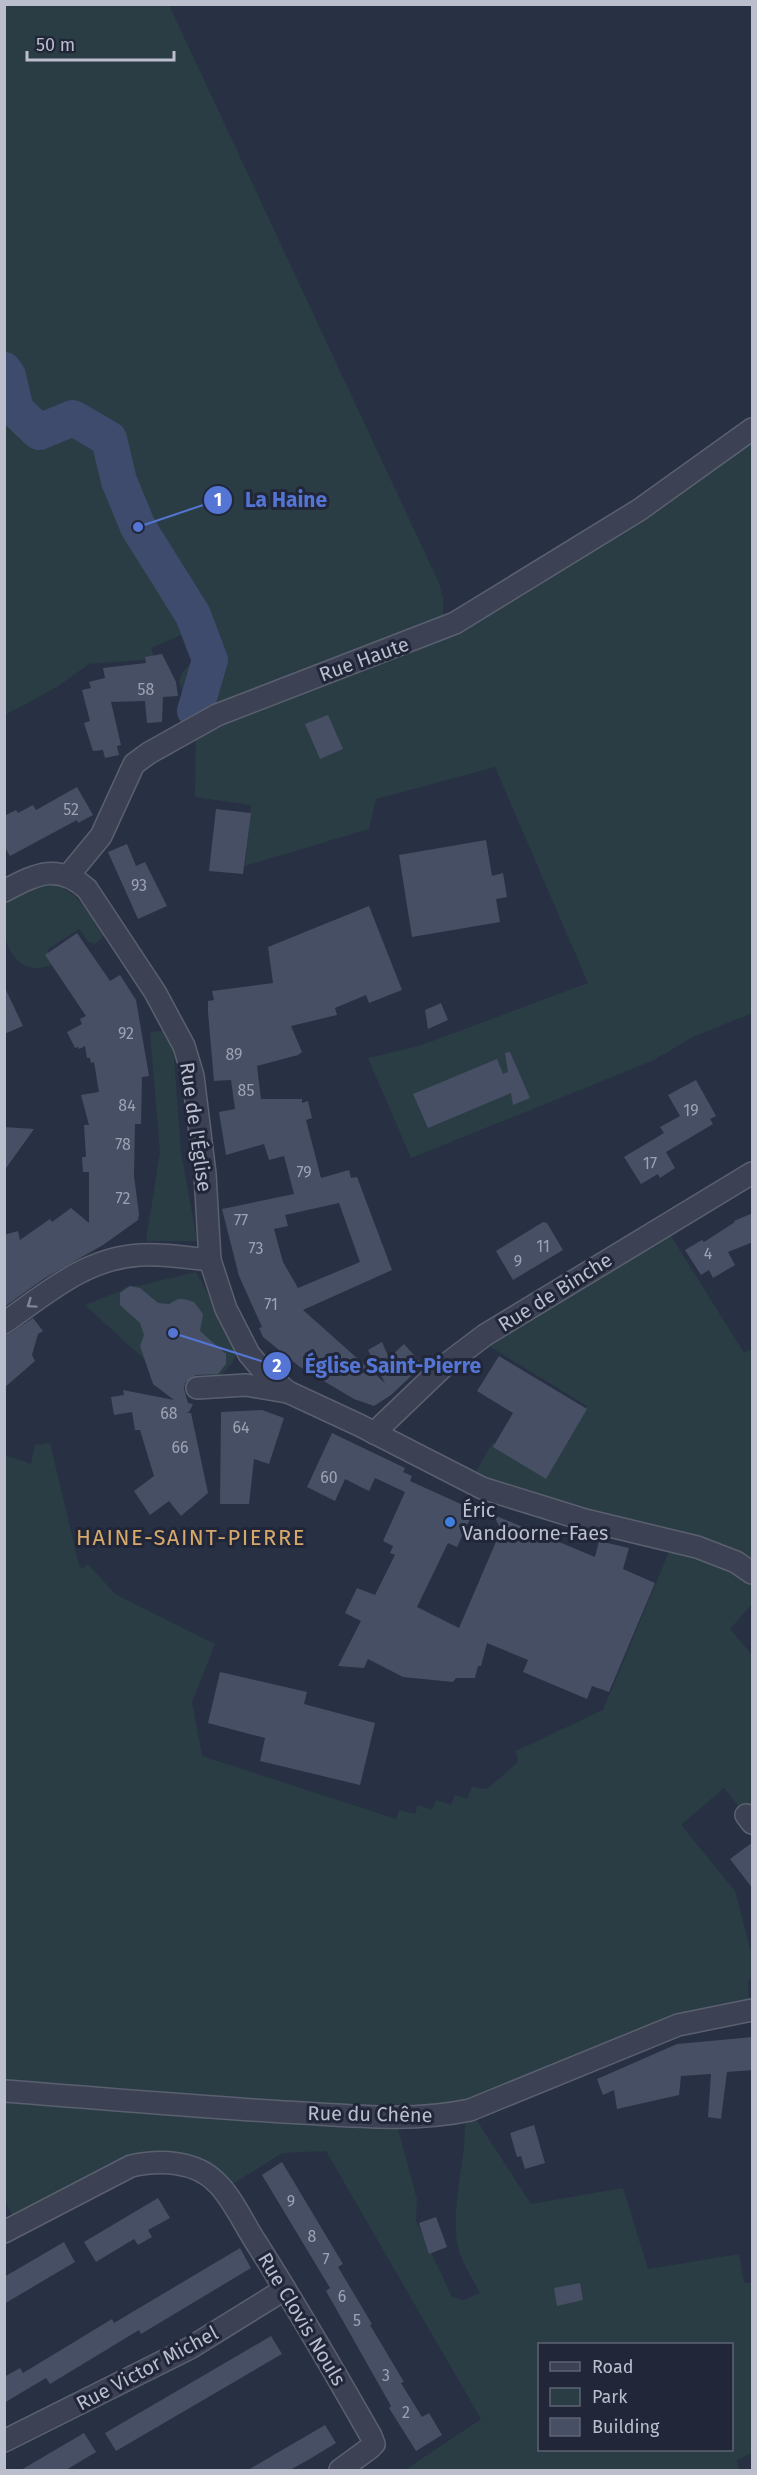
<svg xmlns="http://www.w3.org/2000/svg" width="757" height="2475" font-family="'Fira Sans',sans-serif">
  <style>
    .green { fill: #2a3d44; fill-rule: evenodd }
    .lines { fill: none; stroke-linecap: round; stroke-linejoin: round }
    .river { stroke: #3e4b6c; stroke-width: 36 }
    .building { fill: #474f65; fill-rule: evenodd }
    .street-casing { stroke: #5b6070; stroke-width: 24 }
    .street { stroke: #3c4253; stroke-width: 21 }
    .oneway { stroke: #818696 }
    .shop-dot { fill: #3f7fe0; stroke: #212739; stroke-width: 2 }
    .labels { text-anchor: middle; stroke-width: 6; stroke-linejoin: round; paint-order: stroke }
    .number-label { font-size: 16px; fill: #9da2b3 }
    .street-label { font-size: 20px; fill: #babecd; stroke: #212739 }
    .poi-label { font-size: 20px; fill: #babecd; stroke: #212739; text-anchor: start }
    .quarter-label { font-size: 22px; letter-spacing: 1.5px; fill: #d6a96b; stroke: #212739 }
    .leader { fill: none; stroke: #5475d4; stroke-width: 2 }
    .callout-dot { fill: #5475d4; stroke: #212739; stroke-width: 2 }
    .mark-label { font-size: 18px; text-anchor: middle; font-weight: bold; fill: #fff }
    .callout-label { font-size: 21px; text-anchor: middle; font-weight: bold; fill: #5475d4; stroke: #212739; stroke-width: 6; stroke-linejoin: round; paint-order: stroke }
  </style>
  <rect width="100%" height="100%" fill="#283043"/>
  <g class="green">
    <polygon points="4,5 169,5 439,583 443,598 443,629 752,429 752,1013 693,1037 654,1060 411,1158 368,1058 419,1046 588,983 495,767 376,799 369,829 245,866 251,805 195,797 196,726 179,682 182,673 194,659 181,635 151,648 155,659 89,664 57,687 5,715"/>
    <path d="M46,881C80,892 85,908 104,936L95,944L88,941L79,929L47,950L55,963C30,976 13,963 5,938C2,927 5,911 4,900Z"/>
    <polygon points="172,1030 181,1152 197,1241 146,1241 160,1152 150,1032"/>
    <path d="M664,1225L744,1353L752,1349V1604L730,1629L752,1655V1806L746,1815L724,1788L681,1825L735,1891L752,1956V1979L748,1980L749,2011L470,2110L531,2204L623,2188L648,2269L739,2254L744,2283L752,2282V2453L737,2460L739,2470H410L408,2468L481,2419L326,2151L282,2153L223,2190L164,2162L18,2225L5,2201V1455L31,1464L35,1445L50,1443L79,1565L82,1569L88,1564L115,1594L215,1644L192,1702L202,1756L396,1819L399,1810L415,1814L418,1805L432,1810L436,1800L451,1805L455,1795L467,1799L472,1787L487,1789L518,1762L516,1751L603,1710L673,1542L470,1482L493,1442L546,1473L587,1406L492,1348L485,1335ZM445,2115L465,2122C466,2164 450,2205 458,2247C461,2262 473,2279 480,2293L463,2300L452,2297L416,2221L417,2199L395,2118ZM540,2344H732V2450H540Z"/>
    <polygon points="196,1272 231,1336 238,1351 232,1363 214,1383 195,1383 154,1368 85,1305 120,1291 126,1287 138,1286"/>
  </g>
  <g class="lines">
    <polyline class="river" points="4,370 8,376 16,410 39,432 73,418 109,439 119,481 138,527 193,615 210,660 195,711"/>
  </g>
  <g class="building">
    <polygon points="162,654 176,682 178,696 163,697 162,722 147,723 145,701 111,702 121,745 117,746 119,755 105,758 103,750 93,751 84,723 90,721 82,690 91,688 89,682 105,678 103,668 146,663 145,657"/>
    <polygon points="328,715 343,749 320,759 305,724"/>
    <polygon points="77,787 93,815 78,823 77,820 10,856 4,846 4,816 16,810 18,813 33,805 36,810"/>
    <polygon points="216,809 251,813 243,874 209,871"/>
    <polygon points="486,840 492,876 503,873 507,897 496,899 500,922 412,937 399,855"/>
    <polygon points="127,844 136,866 145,862 167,906 138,919 108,852"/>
    <path d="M369,906L402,990L369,1003L366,995L335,1008L337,1015L291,1026L302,1052L298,1055L257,1066L261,1099H302V1103L308,1101L312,1118L306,1120L321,1178L349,1170L351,1178L357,1177L392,1270L303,1310L385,1383L368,1350L382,1342L389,1358L404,1344L423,1365L391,1395L374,1406L354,1399L300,1367L263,1337L259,1328L262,1327L239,1276L222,1209L294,1194L284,1156L269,1160L264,1144L226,1155L219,1112L235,1109L231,1080L214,1081L208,1012V1001L214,1000L212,991L273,983L268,947ZM339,1203L360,1262L298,1288L283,1262L274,1229L288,1226L285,1215Z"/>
    <polygon points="77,933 110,981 120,975 136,1000 149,1076 142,1077 141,1124 135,1124 134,1176 139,1214 138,1220 103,1245 45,1278 4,1307 4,1235 18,1231 20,1240 50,1219 52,1222 71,1208 89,1223 89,1172 83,1172 82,1157 86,1157 84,1125 89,1125 81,1095 99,1092 94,1062 91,1063 90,1058 87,1058 85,1046 79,1049 78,1047 75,1048 67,1032 82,1024 80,1019 86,1016 45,955"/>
    <polygon points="4,986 23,1026 4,1034"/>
    <polygon points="441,1003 448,1020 428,1029 425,1010"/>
    <polygon points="510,1052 530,1098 513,1105 511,1093 428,1128 413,1094 497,1059 503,1074 508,1072 505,1053"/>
    <polygon points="696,1080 716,1116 710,1119 713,1124 666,1152 675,1168 660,1178 658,1174 641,1184 624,1157 664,1133 660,1127 680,1116 668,1095"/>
    <polygon points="4,1127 34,1129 4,1171"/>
    <polygon points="753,1213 753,1242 728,1252 735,1265 713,1278 709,1270 701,1275 685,1250 702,1240 704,1242 735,1222 734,1221"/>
    <polygon points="543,1222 547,1223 563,1250 513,1280 496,1251"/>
    <polygon points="130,1286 140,1288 158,1303 169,1304 178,1299 184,1299 194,1302 203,1314 200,1331 226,1354 226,1364 218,1374 196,1375 185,1383 184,1389 188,1403 193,1404 189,1412 186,1413 191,1413 208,1493 181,1516 169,1501 150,1515 134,1491 154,1476 140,1430 135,1430 132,1412 114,1415 111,1397 124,1395 123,1390 174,1400 153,1384 140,1346 144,1335 140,1323 120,1305 120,1293"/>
    <polygon points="33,1318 43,1331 38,1334 32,1355 35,1361 4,1388 4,1336 11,1333"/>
    <polygon points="499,1356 587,1409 546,1479 493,1447 513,1413 477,1391"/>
    <polygon points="262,1410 284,1418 269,1464 254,1459 249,1504 220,1504 221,1412"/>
    <polygon points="332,1433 405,1468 403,1472 412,1476 410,1481 474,1510 457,1547 448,1543 417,1607 459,1628 501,1530 494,1515 595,1557 599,1541 629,1548 623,1569 655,1583 609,1692 592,1686 587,1699 523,1672 528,1660 487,1643 481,1666 478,1666 475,1678 456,1678 453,1682 403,1677 368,1659 364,1668 338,1666 361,1621 345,1613 357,1588 375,1595 395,1555 390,1553 393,1546 383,1541 405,1492 375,1478 369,1491 345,1479 335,1501 307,1487"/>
    <polygon points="220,1672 307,1692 304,1704 375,1723 360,1785 260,1761 265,1738 208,1723"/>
    <polygon points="753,1842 753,1889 730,1859"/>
    <polygon points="753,2037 753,2070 727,2072 721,2119 708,2117 711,2074 681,2076 679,2095 617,2109 614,2090 603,2095 597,2079 677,2044"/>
    <polygon points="534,2125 545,2163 525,2169 521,2156 517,2157 510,2133"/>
    <polygon points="282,2162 343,2264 338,2267 372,2324 370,2325 404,2382 401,2383 422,2417 429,2413 442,2435 416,2451 389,2408 391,2406 326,2291 330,2288 262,2175"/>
    <polygon points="158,2198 170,2218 148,2230 152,2237 138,2245 134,2239 96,2262 84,2242"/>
    <polygon points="436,2217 447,2247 429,2254 419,2223"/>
    <polygon points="64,2242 75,2262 4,2304 4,2277"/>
    <polygon points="240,2248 251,2268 141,2334 139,2330 50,2384 46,2378 4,2403 4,2377 20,2368 23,2373 112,2319 114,2323"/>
    <polygon points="580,2283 583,2300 557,2306 554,2288"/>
    <polygon points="271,2336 282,2354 116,2451 105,2433"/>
    <polygon points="325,2425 336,2443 308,2460 290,2470 248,2470"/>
    <polygon points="84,2433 96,2452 66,2470 21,2470"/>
  </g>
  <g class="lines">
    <g class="street-casing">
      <g id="street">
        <polyline points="68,876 101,836 134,764 149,753 217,715 455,623 639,510 752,429"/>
        <path d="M4,891C35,875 57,862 87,889L155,992L184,1046L193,1076L205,1174L210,1260L226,1309L249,1354L266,1374L288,1392L359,1425L482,1488L585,1520L697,1547L736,1562L752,1573"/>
        <path d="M4,1323C47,1293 86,1258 140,1255C163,1253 188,1258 210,1260"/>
        <polyline points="197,1388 246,1385 287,1392"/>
        <polyline points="374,1433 444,1366 485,1335 752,1173"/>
        <polyline points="746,1815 752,1823"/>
        <path d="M4,2091C97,2098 190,2106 283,2112C345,2115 410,2123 470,2110L678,2025L752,2010"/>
        <path d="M4,2232L131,2166C159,2160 195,2160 217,2183C232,2197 245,2226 257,2244C297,2307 334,2371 371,2436L374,2444L370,2448L340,2470"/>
        <polyline points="4,2441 190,2348 285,2289"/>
      </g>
    </g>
    <use href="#street" class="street"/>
  </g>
  <defs><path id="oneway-chevron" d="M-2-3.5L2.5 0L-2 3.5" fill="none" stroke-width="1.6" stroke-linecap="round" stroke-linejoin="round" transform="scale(1.5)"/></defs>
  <use class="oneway" href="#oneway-chevron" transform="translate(31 1304) rotate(145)"/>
  <circle class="shop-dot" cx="450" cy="1522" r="6"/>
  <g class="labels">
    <g class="number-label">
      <text x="146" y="695">58</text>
      <text x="71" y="815">52</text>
      <text x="139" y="891">93</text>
      <text x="126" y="1039">92</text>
      <text x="234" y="1060">89</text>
      <text x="246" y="1096">85</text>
      <text x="127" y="1111">84</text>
      <text x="691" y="1116">19</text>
      <text x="123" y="1150">78</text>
      <text x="650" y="1169">17</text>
      <text x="304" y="1178">79</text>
      <text x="123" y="1204">72</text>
      <text x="241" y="1226">77</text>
      <text x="543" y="1252">11</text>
      <text x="256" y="1254">73</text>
      <text x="708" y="1259">4</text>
      <text x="518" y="1267">9</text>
      <text x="271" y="1310">71</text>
      <text x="169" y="1419">68</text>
      <text x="241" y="1433">64</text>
      <text x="180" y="1453">66</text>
      <text x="329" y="1483">60</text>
      <text x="291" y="2207">9</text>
      <text x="312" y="2242">8</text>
      <text x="326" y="2265">7</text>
      <text x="342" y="2302">6</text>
      <text x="357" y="2326">5</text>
      <text x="386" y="2381">3</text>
      <text x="406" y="2418">2</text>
    </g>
    <g class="street-label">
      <text transform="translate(364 659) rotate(-20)" y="7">Rue Haute</text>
      <text transform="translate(196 1127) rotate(82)" y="7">Rue de l'Église</text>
      <text transform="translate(555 1292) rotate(-32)" y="7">Rue de Binche</text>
      <text transform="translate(370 2114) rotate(1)" y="7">Rue du Chêne</text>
      <text transform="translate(302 2319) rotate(59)" y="7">Rue Clovis Nouls</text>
      <text transform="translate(147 2368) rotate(-28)" y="7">Rue Victor Michel</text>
    </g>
    <g class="poi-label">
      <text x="462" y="1517">Éric<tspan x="462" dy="23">Vandoorne-Faes</tspan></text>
    </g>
    <g class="quarter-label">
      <text x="191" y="1545">HAINE-SAINT-PIERRE</text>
    </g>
  </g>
  <path class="leader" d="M138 527L218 500M173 1333L277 1366"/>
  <g class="callout-dot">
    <circle cx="138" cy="527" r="6"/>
    <circle cx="173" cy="1333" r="6"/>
    <circle cx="218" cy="500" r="15"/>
    <circle cx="277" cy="1366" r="15"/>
  </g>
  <g class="mark-label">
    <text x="218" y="506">1</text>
    <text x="277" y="1372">2</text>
  </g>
  <g class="callout-label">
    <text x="286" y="507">La Haine</text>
    <text x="393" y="1373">Église Saint-Pierre</text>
  </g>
  <rect width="757" height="2475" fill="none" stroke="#babecd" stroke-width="12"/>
  <rect x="538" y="2343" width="195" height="108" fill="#212739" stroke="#5e6374" stroke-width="1.5"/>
  <rect x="550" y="2362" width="30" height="9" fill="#3c4253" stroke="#5e6374" stroke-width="1.5"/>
  <text x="592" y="2373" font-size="18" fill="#babecd">Road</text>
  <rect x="550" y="2388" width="30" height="18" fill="#2a3d44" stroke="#5e6374" stroke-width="1.5"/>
  <text x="592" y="2403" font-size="18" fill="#babecd">Park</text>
  <rect x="550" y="2418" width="30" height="18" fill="#474f65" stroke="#5e6374" stroke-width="1.5"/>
  <text x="592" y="2433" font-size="18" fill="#babecd">Building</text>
  <path d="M27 51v9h147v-9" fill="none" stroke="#babecd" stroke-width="3"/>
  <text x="36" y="51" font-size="18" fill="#babecd" stroke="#212739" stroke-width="4.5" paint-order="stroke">50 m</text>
</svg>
